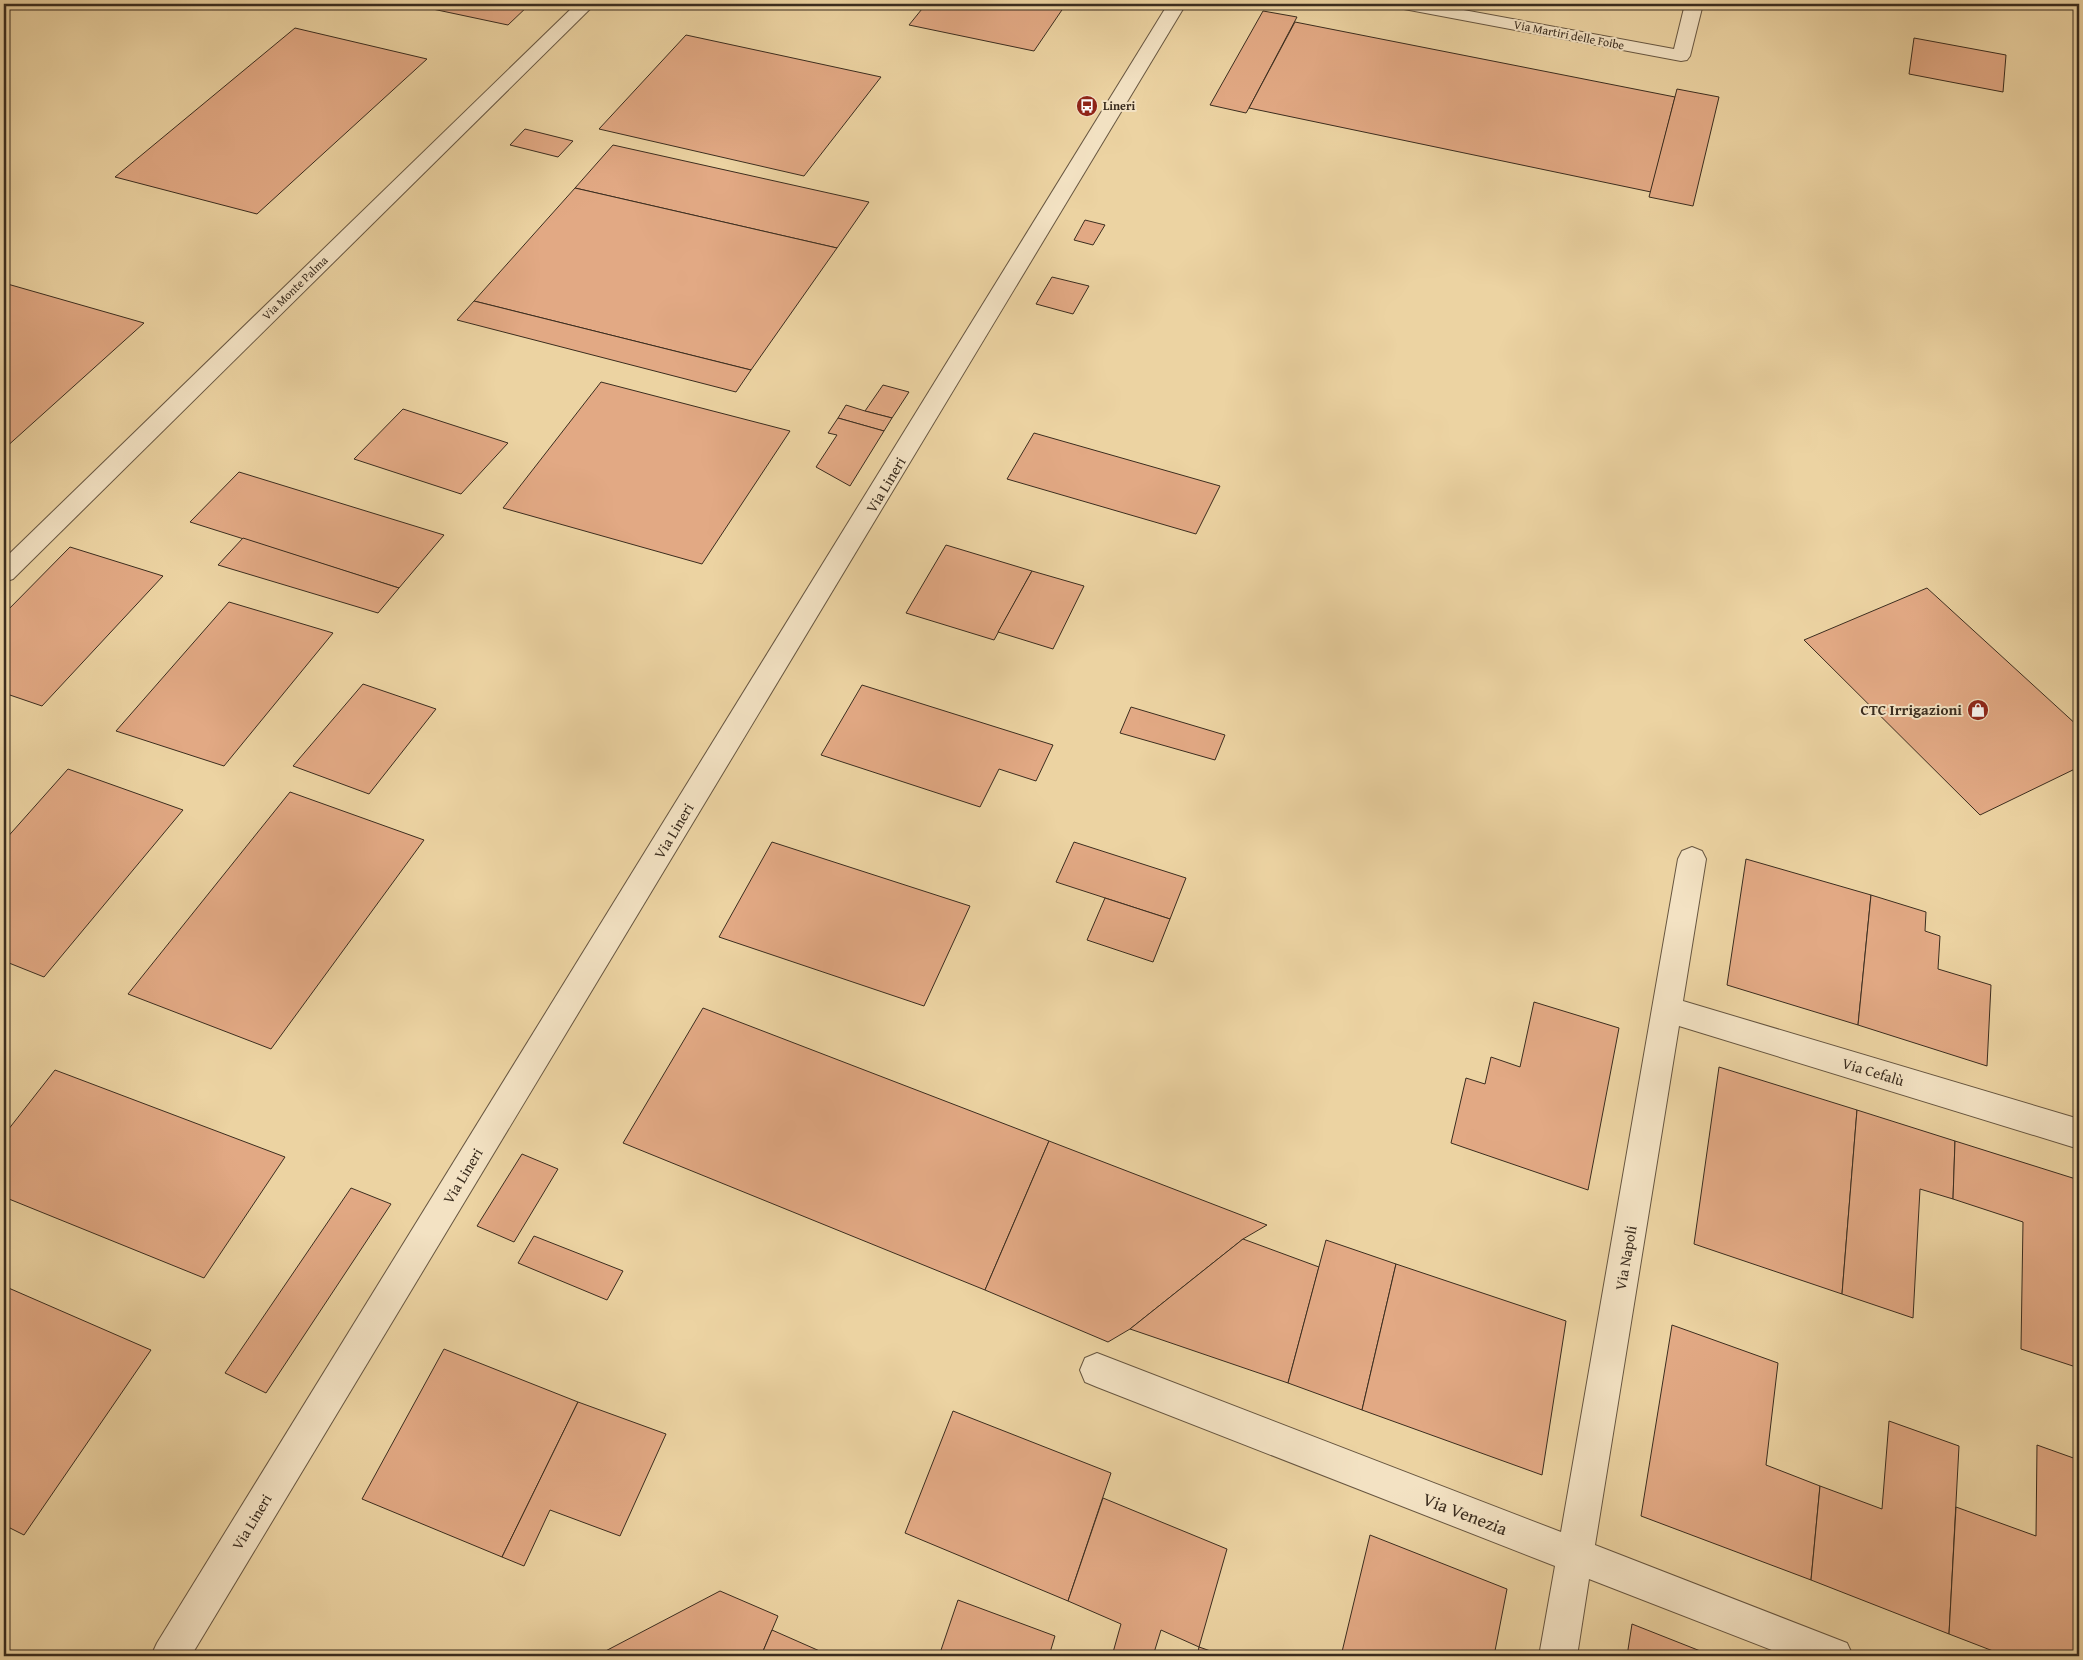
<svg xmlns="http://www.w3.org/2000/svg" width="2083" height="1660" font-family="'Gentium Book Plus',serif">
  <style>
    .building { fill: #e2a984; stroke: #3b2d1f }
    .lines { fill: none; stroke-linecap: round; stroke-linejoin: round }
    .minor-casing { stroke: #675640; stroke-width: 2 }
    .minor { fill: #f3e2c3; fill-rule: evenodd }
    .labels { text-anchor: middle; stroke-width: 4; stroke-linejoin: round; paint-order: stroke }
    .far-street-label { font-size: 12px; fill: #3b2d1f; stroke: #f3e2c3 }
    .far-poi-label { font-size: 12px; font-weight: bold; fill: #3b2d1f; stroke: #f3e2c3; text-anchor: start }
    .street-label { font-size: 15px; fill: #3b2d1f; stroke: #f3e2c3 }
    .poi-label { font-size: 15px; font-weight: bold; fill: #3b2d1f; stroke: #f3e2c3; text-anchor: end }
    .near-street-label { font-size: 18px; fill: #3b2d1f; stroke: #f3e2c3 }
  </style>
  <rect width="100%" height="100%" fill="#ecd3a2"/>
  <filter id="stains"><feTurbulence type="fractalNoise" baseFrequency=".004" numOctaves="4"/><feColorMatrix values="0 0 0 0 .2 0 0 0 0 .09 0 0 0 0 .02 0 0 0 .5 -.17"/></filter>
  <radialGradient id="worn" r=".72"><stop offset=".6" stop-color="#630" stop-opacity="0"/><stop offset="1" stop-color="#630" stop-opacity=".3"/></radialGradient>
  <g class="building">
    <polygon points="409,4 530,4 508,25"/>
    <polygon points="926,4 1066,4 1034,51 909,25"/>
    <polygon points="1263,11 1297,17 1249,108 1246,113 1210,105"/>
    <polygon points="1295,22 1675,97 1651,192 1249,108"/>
    <polygon points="295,28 427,59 257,214 115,177"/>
    <polygon points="686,35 881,77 804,176 599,129"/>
    <polygon points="1914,38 2006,55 2003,92 1909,74"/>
    <polygon points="1677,89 1719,97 1693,206 1649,197"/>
    <polygon points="525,129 573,141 558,157 510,145"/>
    <polygon points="613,145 869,202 837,248 575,188"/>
    <polygon points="575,188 837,248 751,370 474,301"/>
    <polygon points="1085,220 1105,225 1093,245 1074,240"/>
    <polygon points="1052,277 1089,286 1073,314 1036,304"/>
    <polygon points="4,283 144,323 4,449"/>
    <polygon points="474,301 751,370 736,392 457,320"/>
    <polygon points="601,382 790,431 702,564 503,508"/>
    <polygon points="883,385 909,392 892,418 865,411"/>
    <polygon points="846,405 865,411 892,418 884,431 838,418"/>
    <polygon points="403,409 508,443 461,494 354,459"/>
    <polygon points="838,418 884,431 850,486 816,467 837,435 828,433"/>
    <polygon points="1034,433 1220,486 1196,534 1007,479"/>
    <polygon points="239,472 444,535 399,588 190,522"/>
    <polygon points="243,538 399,588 378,613 218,565"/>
    <polygon points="946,545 1032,571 994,640 906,613"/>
    <polygon points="70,547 163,576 42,706 4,693 4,614"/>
    <polygon points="1032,571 1084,586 1053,649 998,632"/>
    <polygon points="1927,588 2079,727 2079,767 1980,815 1804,640"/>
    <polygon points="229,602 333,633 224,766 116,731"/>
    <polygon points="363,684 436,709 369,794 293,766"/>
    <polygon points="862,685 1053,745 1036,781 999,769 980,807 821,755"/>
    <polygon points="1131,707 1225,735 1215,760 1120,733"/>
    <polygon points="68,769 183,810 44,977 4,961 4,841"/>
    <polygon points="290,792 424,840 271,1049 128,994"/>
    <polygon points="772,842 970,906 924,1006 719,937"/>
    <polygon points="1074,842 1186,878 1170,919 1056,882"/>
    <polygon points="1746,859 1871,895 1858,1025 1727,985"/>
    <polygon points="1871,895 1926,912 1925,931 1940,936 1938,969 1991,985 1987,1066 1858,1025"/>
    <polygon points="1105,898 1170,919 1153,962 1087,940"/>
    <polygon points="1534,1002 1619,1028 1588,1190 1451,1143 1466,1078 1485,1084 1491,1057 1520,1067"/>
    <polygon points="703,1008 1049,1141 985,1290 623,1143"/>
    <polygon points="1719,1067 1857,1110 1842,1294 1694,1244"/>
    <polygon points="55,1070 285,1157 204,1278 4,1197 4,1135"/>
    <polygon points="1857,1110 1955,1141 1953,1199 1920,1189 1913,1318 1842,1294"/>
    <polygon points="1049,1141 1267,1225 1243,1239 1130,1329 1108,1342 985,1290"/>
    <polygon points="1955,1141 2079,1180 2079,1368 2021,1349 2023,1222 1953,1199"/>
    <polygon points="522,1154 558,1169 514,1242 477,1226"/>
    <polygon points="351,1188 391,1204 266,1393 225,1373"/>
    <polygon points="534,1236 623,1271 607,1300 518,1263"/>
    <polygon points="1243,1239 1319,1267 1288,1383 1130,1329"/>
    <polygon points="1326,1240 1396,1264 1362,1410 1288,1383"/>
    <polygon points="1396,1264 1566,1321 1542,1475 1362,1410"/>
    <polygon points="4,1286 151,1350 24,1535 4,1525"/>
    <polygon points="1672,1325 1778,1363 1766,1465 1820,1486 1811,1580 1641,1516"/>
    <polygon points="444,1349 578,1402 502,1557 362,1499"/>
    <polygon points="578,1402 666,1434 620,1536 550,1510 524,1566 502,1557"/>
    <polygon points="953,1411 1111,1473 1068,1601 905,1533"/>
    <polygon points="1889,1421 1959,1446 1949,1634 1811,1580 1820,1486 1882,1509"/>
    <polygon points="2037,1445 2079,1460 2079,1656 2006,1656 1949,1634 1956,1507 2036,1536"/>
    <polygon points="1103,1498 1227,1549 1199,1647 1161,1630 1153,1656 1112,1656 1121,1624 1068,1601"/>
    <polygon points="1370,1535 1507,1589 1494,1656 1341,1656"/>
    <polygon points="720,1591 778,1616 761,1656 596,1656"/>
    <polygon points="958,1600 1055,1636 1049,1656 939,1656"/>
    <polygon points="1632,1624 1713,1656 1627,1656"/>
    <polygon points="772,1630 831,1656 761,1656"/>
    <polygon points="1199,1647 1225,1656 1197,1656"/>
  </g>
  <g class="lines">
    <g class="minor-casing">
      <g id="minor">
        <polygon points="576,4 595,4 13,579 4,582 4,559"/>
        <polygon points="1168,4 1186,4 191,1656 151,1656 157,1643"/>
        <polygon points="1395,4 1431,4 1674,49 1685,4 1703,4 1690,56 1687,60 1681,61 1404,9 1398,8"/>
        <polygon points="1692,847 1702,851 1706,859 1683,1001 2079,1119 2079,1149 1679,1026 1595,1545 1847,1643 1853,1656 1787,1656 1589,1579 1577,1656 1539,1656 1555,1566 1097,1387 1085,1382 1080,1370 1085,1358 1097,1353 1561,1532 1678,859 1682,851"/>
      </g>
    </g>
    <use href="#minor" class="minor"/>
  </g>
  <defs>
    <g id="bus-disc" transform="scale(1.125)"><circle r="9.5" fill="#8f2418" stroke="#f3e2c3"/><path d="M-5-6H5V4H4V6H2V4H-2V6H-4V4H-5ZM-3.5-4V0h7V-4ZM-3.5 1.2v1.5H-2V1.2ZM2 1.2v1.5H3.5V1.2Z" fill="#fff"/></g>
    <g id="shop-disc" transform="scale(1.125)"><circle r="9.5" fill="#8f2418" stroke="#f3e2c3"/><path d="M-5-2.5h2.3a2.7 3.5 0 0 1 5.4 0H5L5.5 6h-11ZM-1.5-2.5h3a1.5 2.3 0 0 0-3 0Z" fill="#fff"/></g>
  </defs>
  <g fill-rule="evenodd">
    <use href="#bus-disc" x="1087" y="106"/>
    <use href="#shop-disc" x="1978" y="710"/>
  </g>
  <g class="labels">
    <g class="far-street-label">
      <text transform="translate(1569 35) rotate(11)" y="4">Via Martiri delle Foibe</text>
      <text transform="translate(295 288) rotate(-44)" y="4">Via Monte Palma</text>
    </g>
    <g class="far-poi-label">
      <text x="1103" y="110">Lineri</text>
    </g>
    <g class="street-label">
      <text transform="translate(886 485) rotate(-59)" y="5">Via Lineri</text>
      <text transform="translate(674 831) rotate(-59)" y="5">Via Lineri</text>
      <text transform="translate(1873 1072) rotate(17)" y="5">Via Cefalù</text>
      <text transform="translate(463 1176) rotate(-59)" y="5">Via Lineri</text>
      <text transform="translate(1626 1258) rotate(-80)" y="5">Via Napoli</text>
      <text transform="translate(252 1522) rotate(-59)" y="5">Via Lineri</text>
    </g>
    <g class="poi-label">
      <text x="1962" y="715">CTC Irrigazioni</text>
    </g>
    <g class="near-street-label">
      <text transform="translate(1465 1514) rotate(21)" y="6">Via Venezia</text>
    </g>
  </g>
  <rect width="2083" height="1660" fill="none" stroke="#ecd3a2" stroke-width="20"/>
  <rect x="5" y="5" width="2073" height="1650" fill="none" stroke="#3b2d1f" stroke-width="2.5"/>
  <rect x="10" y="10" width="2063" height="1640" fill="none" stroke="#3b2d1f"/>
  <rect width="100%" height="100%" filter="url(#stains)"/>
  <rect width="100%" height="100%" fill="url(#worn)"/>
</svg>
